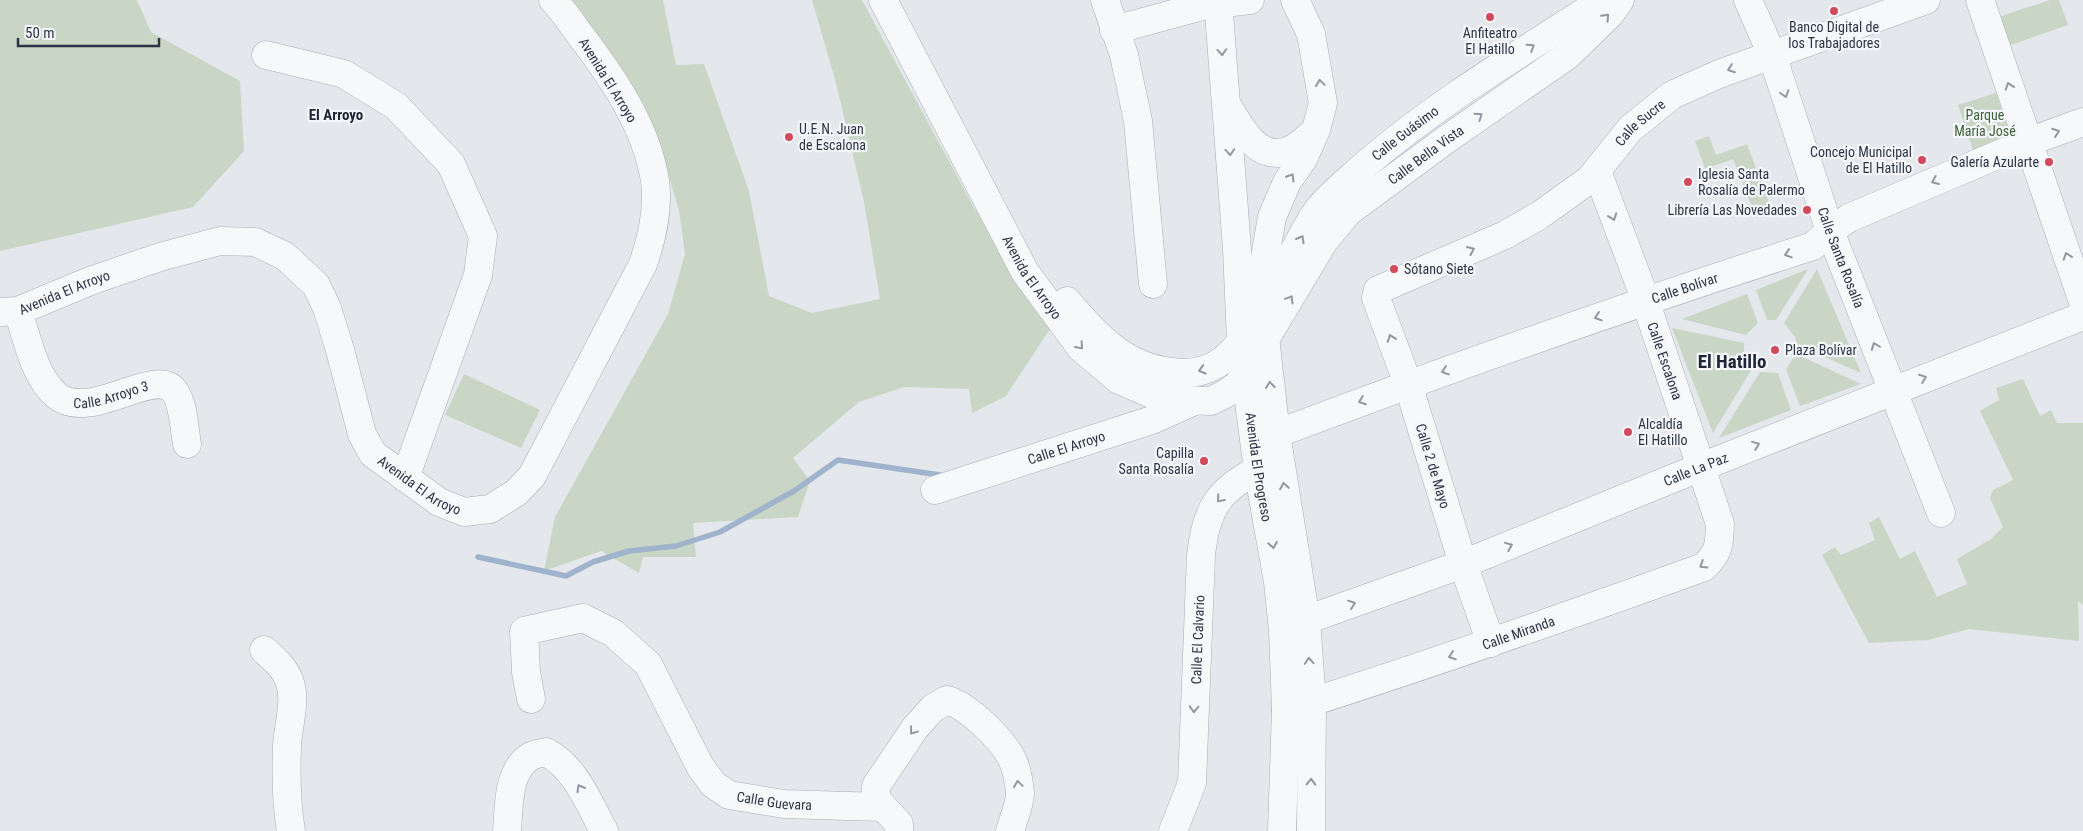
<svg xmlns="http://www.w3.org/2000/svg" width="2083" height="831" font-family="'Roboto Condensed',sans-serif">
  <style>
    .green { fill: #c9d6c5 }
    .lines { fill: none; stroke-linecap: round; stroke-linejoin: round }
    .stream { stroke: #9fb4cc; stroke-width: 5.5 }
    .minor-casing { stroke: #a9aeb7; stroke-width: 29 }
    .minor { stroke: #f7f8fa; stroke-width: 28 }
    .oneway { stroke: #9196a0 }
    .poi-dot { fill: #d1495b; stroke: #f4f6f9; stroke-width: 2 }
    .labels { text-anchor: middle; stroke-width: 4.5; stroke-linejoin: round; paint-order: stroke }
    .poi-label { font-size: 14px; fill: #2b3445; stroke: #f4f6f9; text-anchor: start }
    .street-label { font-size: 14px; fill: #2b3445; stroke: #f4f6f9 }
    .park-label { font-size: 14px; fill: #3f6138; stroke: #f4f6f9 }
    .neighbourhood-label { font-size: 15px; font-weight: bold; fill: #1d2536; stroke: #f4f6f9 }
    .district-label { font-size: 19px; font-weight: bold; fill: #1d2536; stroke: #f4f6f9 }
  </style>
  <rect width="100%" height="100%" fill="#e4e7ec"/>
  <g class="green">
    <polygon points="0,0 137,0 151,32 240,81 244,151 193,207 0,251"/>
    <polygon points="571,0 663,0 676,65 704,64 749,191 769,296 812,313 880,299 864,202 836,83 812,0 862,0 973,206 1050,329 1006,396 972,413 969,389 904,387 859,402 793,458 810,481 798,517 693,523 696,557 643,557 639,573 601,551 544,571 555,517 668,314 685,254 679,210 659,145"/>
    <polygon points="2050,0 2059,0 2068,25 2002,48 1992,19"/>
    <polygon points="1996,93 2012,140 1974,153 1958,105"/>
    <polygon points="1709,136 1716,155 1747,144 1770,206 1754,212 1733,159 1705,169 1695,141"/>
    <polygon points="1808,269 1776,320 1767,320 1756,290"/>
    <polygon points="1817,269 1861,373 1797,345 1795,337 1784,323"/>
    <polygon points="1747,294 1758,323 1746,335 1682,319"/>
    <polygon points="1672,328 1744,343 1744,353 1753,367 1713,433"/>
    <polygon points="1796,354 1861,384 1800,406 1786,369"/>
    <polygon points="1760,372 1778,373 1791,410 1719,438"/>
    <polygon points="464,374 540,410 521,448 445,415"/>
    <polygon points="2023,379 2040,416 2051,410 2057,423 2083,423 2083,605 2078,601 2079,641 1969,629 1928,640 1869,643 1822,555 1835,547 1841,555 1875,540 1869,523 1879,517 1900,559 1915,551 1937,597 1967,584 1957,559 1991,539 2003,527 1990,498 1993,490 2013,480 1980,411 1999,400 1996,388"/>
  </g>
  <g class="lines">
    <polyline class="stream" points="478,557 566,576 593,562 629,551 676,546 720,532 794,491 838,460 940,475"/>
    <g class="minor-casing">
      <g id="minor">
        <path id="s1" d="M883,0L1025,272L1081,348L1119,380L1156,396L1181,400L1211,401L1225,394L1238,385L1324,241L1348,212L1447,139L1568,55L1610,14L1620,0"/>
        <polyline points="1105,0 1124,55 1138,121 1153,284"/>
        <path id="s2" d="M1218,0L1237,249L1241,341L1258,470L1278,582L1283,630L1286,710L1282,831"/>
        <polyline points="1295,0 1311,34 1323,103 1316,130 1303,159 1287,182 1272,217 1262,275 1261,302 1276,434 1306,620 1312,702 1311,831"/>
        <path id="s3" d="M1748,0L1772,55L1830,231L1941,513"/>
        <polyline points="1980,0 2083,302"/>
        <polyline points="1114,30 1206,5 1250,0"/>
        <polyline points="266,55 344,74 396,106 451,164 483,236 478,275 405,478"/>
        <path d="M1228,107C1241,127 1255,159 1285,152C1296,149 1306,139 1314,132"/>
        <path id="s4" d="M1067,301C1096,336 1126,368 1173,372C1184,374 1196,373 1207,369C1254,352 1288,252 1317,211C1331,193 1350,179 1366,164C1435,105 1513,58 1589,9L1597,0"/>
        <path id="s5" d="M18,311C27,338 34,376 56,395C90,424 156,364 175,392C184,406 184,428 187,444"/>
        <path id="s6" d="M0,312L18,311L90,281L160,257L220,241L255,242L285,256L316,285L327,308L340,350L362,434L373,454L439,502L464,512L490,509L517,492L532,476L643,264C652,238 659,210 655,181C647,128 613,78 581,36C572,24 564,11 553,0"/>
        <path id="s7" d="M1276,434C1453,367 1632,304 1813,246L1830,231L1849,218L2028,142L2083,122"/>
        <path id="s8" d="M935,490L1152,420L1194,401"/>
        <path id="s9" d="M1306,620L1463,564L1701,467L2083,316"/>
        <path id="s10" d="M1491,643L1463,564L1408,384L1376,298L1378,290L1505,235L1540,215L1590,179L1630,129L1672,95L1719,74L1926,0"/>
        <path d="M264,650C274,659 284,667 289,680C297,700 288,725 287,746C286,774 286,803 291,831"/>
        <path id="s11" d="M531,699L526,672L524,631L583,618L613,633L648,664L700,766L713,784L729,795L784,804L882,807"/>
        <path id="s12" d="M1286,710C1427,666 1565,617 1704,567C1720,551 1719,545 1720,524L1640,285L1597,171"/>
        <path d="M507,831C509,807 507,770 531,756C535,754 542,753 546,752C575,767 589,803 604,831"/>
        <path d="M899,831V824L876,799V786L915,728L933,708L947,700C968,706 1002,739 1012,759C1017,769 1019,782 1020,793C1020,805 1013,820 1010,831"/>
        <path id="s13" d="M1173,831L1192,783L1201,555C1206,511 1217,490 1258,470"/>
      </g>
    </g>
    <use href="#minor" class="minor"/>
  </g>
  <defs><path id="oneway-chevron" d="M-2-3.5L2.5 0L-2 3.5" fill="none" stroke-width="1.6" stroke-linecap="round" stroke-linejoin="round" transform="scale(1.25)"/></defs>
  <g class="oneway">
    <use href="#oneway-chevron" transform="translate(1606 17) rotate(-47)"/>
    <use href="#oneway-chevron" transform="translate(1531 47) rotate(-33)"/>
    <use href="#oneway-chevron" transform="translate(1222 52) rotate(86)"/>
    <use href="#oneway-chevron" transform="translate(1731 69) rotate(160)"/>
    <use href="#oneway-chevron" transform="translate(1320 83) rotate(-98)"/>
    <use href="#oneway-chevron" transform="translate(2009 86) rotate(-109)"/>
    <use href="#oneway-chevron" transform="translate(1785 94) rotate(72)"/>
    <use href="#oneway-chevron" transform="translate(1479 116) rotate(-35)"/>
    <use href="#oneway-chevron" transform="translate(2056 132) rotate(-20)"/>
    <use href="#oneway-chevron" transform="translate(1230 152) rotate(86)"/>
    <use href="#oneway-chevron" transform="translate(1291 177) rotate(-58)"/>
    <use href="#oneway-chevron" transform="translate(1935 181) rotate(157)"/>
    <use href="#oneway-chevron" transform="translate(1613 217) rotate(70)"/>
    <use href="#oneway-chevron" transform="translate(1301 239) rotate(-60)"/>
    <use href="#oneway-chevron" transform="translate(1471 250) rotate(-24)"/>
    <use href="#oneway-chevron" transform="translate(1788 254) rotate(162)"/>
    <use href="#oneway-chevron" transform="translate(2067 256) rotate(-109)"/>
    <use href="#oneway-chevron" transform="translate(1290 299) rotate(-59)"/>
    <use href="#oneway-chevron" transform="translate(1598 317) rotate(161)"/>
    <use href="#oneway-chevron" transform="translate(1391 338) rotate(-110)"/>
    <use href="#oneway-chevron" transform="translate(1080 346) rotate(49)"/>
    <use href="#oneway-chevron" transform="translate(1875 346) rotate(-111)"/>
    <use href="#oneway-chevron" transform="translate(1202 370) rotate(164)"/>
    <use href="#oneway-chevron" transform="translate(1445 371) rotate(161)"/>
    <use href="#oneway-chevron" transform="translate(1923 378) rotate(-21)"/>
    <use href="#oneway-chevron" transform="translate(1270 385) rotate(-97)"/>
    <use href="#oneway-chevron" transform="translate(1362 401) rotate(159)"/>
    <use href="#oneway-chevron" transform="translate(1756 445) rotate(-22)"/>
    <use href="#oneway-chevron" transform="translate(1284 486) rotate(-99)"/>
    <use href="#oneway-chevron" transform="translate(1220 499) rotate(131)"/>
    <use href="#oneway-chevron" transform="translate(1273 545) rotate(80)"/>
    <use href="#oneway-chevron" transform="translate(1509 546) rotate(-22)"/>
    <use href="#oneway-chevron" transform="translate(1703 565) rotate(148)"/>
    <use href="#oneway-chevron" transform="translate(1352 604) rotate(-19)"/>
    <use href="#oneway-chevron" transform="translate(1452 656) rotate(161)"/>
    <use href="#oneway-chevron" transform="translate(1309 661) rotate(-94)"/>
    <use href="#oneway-chevron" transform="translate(1194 709) rotate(92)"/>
    <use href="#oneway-chevron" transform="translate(913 731) rotate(127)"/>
    <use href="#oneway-chevron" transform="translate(1311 782) rotate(-89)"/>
    <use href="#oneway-chevron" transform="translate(1018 784) rotate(-98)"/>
    <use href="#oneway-chevron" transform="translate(580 788) rotate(-120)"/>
  </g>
  <g class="poi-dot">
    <circle cx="1834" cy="11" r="5"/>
    <circle cx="1490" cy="17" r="5"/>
    <circle cx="789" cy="137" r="5"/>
    <circle cx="1922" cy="160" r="5"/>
    <circle cx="2049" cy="162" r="5"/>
    <circle cx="1688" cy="182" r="5"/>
    <circle cx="1807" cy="210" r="5"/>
    <circle cx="1394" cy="269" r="5"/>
    <circle cx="1775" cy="350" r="5"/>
    <circle cx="1628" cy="432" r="5"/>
    <circle cx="1204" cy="461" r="5"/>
  </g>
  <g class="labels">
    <g class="poi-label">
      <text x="1834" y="32" text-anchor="middle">Banco Digital de<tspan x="1834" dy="16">los Trabajadores</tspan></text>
      <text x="1490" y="38" text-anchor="middle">Anfiteatro<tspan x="1490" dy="16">El Hatillo</tspan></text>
      <text x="799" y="134">U.E.N. Juan<tspan x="799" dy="16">de Escalona</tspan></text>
      <text x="1912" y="157" text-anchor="end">Concejo Municipal<tspan x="1912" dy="16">de El Hatillo</tspan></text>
      <text x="2039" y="167" text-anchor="end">Galería Azularte</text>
      <text x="1698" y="179">Iglesia Santa<tspan x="1698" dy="16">Rosalía de Palermo</tspan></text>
      <text x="1797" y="215" text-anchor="end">Librería Las Novedades</text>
      <text x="1404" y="274">Sótano Siete</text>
      <text x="1785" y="355">Plaza Bolívar</text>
      <text x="1638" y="429">Alcaldía<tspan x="1638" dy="16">El Hatillo</tspan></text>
      <text x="1194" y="458" text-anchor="end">Capilla<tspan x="1194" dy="16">Santa Rosalía</tspan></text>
    </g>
    <g class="street-label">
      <text transform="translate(608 80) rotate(58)" y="5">Avenida El Arroyo</text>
      <text dy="5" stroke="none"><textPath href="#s10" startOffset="688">Calle Sucre</textPath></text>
      <text dy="5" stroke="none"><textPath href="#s4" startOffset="479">Calle Guásimo</textPath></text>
      <text dy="5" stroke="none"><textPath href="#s1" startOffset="880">Calle Bella Vista</textPath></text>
      <text dy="5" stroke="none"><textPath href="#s3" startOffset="274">Calle Santa Rosalía</textPath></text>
      <text dy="5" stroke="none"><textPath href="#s1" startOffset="315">Avenida El Arroyo</textPath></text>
      <text dy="5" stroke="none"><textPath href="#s7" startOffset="434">Calle Bolívar</textPath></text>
      <text dy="5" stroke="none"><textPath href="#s6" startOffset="68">Avenida El Arroyo</textPath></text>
      <text transform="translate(1665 361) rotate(71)" y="5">Calle Escalona</text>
      <text dy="5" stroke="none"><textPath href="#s5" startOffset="151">Calle Arroyo 3</textPath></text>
      <text dy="5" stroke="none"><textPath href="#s8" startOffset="138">Calle El Arroyo</textPath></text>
      <text transform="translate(1433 466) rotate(73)" y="5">Calle 2 de Mayo</text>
      <text dy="5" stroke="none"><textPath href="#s2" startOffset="469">Avenida El Progreso</textPath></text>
      <text dy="5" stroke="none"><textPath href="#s9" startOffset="418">Calle La Paz</textPath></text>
      <text dy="5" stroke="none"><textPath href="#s6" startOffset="578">Avenida El Arroyo</textPath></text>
      <text dy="5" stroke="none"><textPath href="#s12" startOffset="245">Calle Miranda</textPath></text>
      <text dy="5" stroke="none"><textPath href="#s13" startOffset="195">Calle El Calvario</textPath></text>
      <text dy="5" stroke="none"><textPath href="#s11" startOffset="411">Calle Guevara</textPath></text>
    </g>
    <g class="park-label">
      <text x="1985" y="120">Parque<tspan x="1985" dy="16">María José</tspan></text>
    </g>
    <g class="neighbourhood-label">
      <text x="336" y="120">El Arroyo</text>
    </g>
    <g class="district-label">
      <text x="1732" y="368">El Hatillo</text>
    </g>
  </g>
  <path d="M18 38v8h141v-8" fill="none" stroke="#2b3445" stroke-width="2.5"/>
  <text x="25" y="38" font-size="15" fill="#2b3445" stroke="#f4f6f9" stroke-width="4" paint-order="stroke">50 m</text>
</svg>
